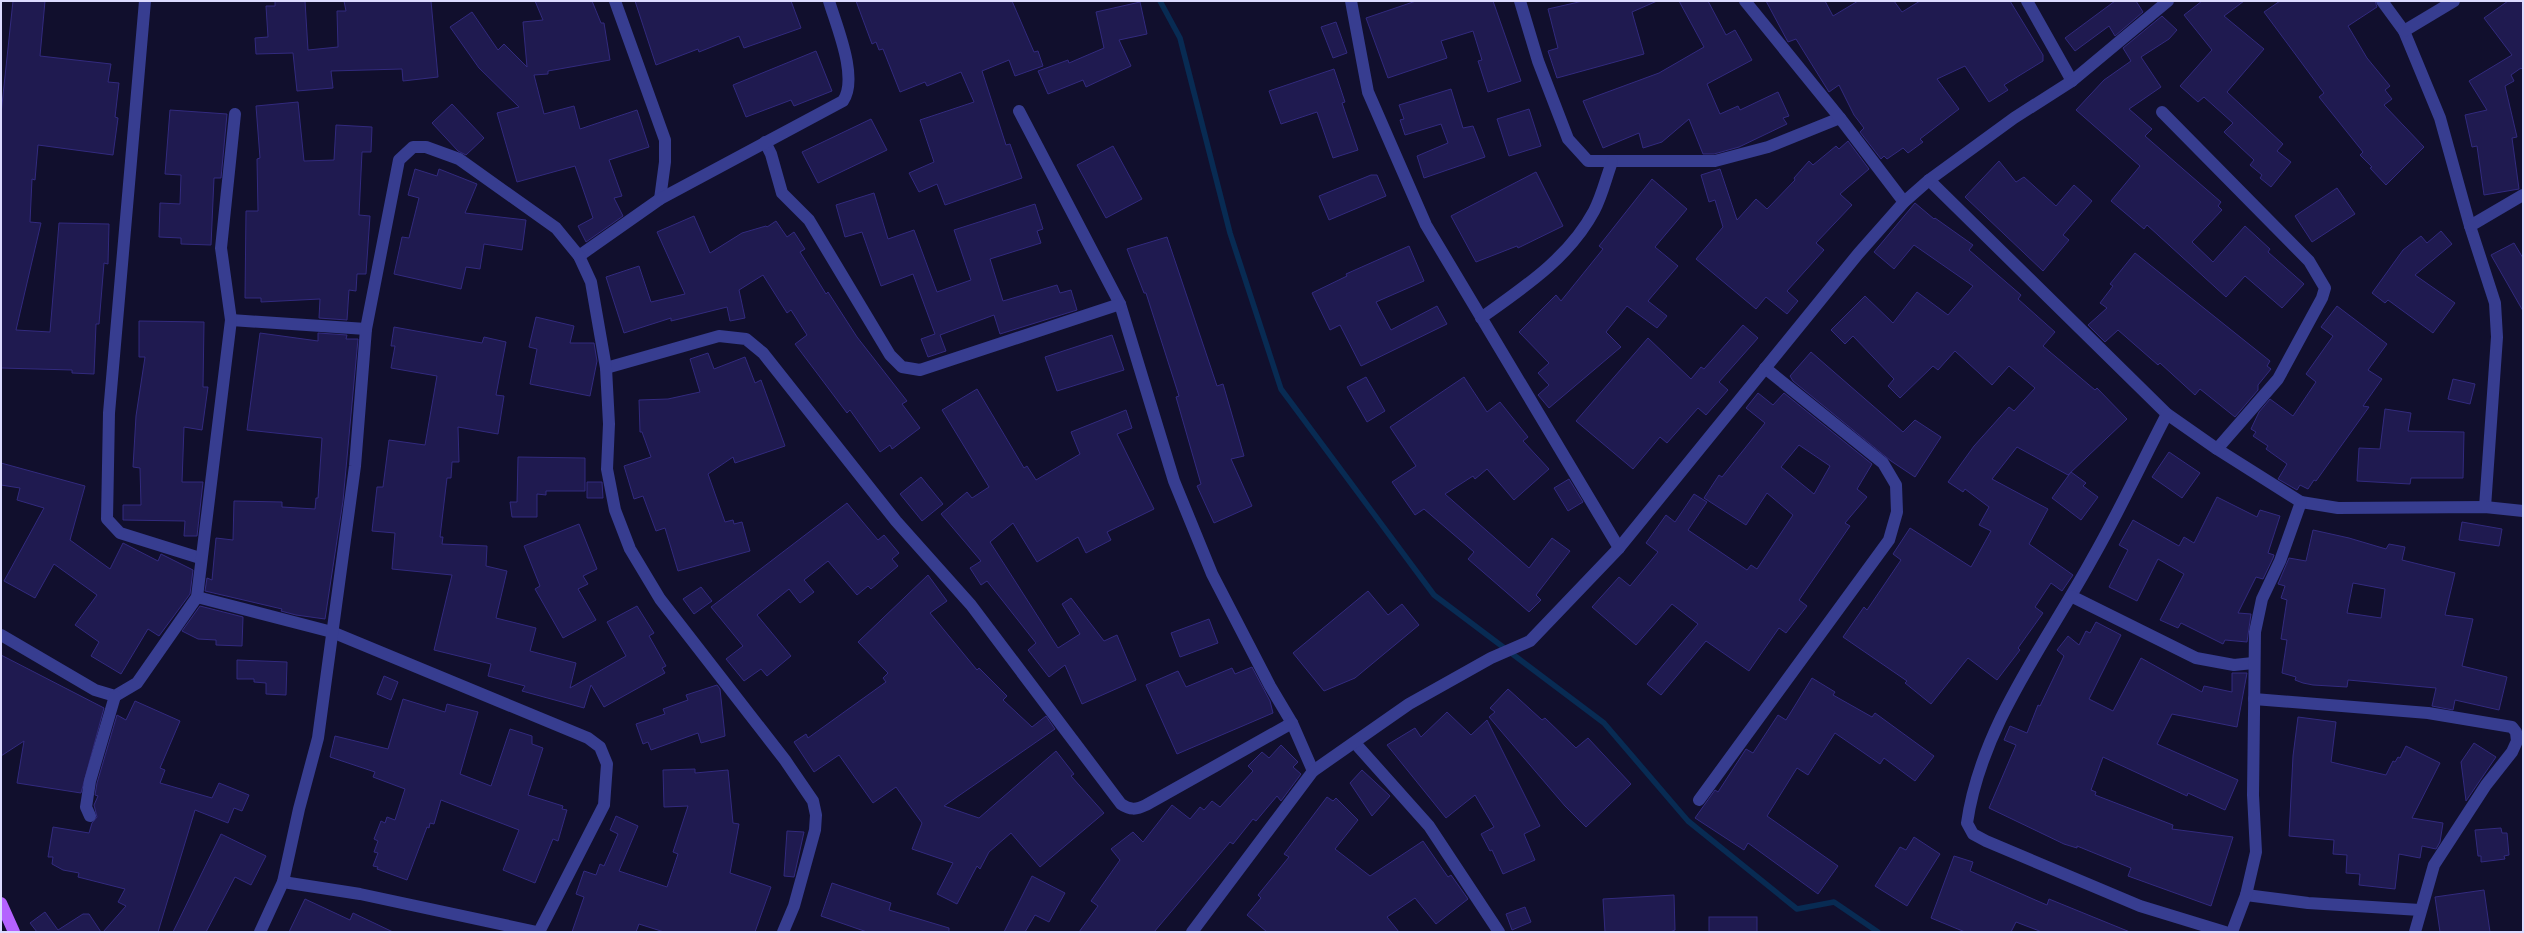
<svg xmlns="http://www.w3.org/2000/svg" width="2524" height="933" font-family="Ubuntu,sans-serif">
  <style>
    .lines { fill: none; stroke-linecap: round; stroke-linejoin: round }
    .stream { stroke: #082b53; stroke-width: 5.5 }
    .building { fill: #1f1a50; stroke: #322a7e; fill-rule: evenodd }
    .minor { stroke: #373d90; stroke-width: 12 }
    .major { stroke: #b462ff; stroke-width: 12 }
  </style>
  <rect width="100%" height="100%" fill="#110f2d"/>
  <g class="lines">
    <polyline class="stream" points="1160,1 1180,38 1230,233 1281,389 1434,595 1604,723 1688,821 1797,909 1834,902 1878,932"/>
  </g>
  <g class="building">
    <polygon points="13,1 45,1 40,56 111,64 108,82 119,83 115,117 118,118 113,155 38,145 35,180 32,179 30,222 41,223 16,330 50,332 59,223 109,224 108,264 104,263 99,324 96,324 94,374 72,373 72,370 1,368 1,114"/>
    <polygon points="275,1 305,1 308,50 338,47 337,11 346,11 344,1 431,1 438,77 403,81 402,69 331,71 333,88 297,91 293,53 256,54 255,38 268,37 266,6 275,6"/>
    <polygon points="535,1 592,1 601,23 604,23 610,60 548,71 548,74 534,75 544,114 574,106 580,129 637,110 649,147 609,160 622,196 614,198 623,216 586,242 578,226 593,218 575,166 517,182 497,113 519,107 479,68 450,27 472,12 498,50 504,44 527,67 523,22 543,20"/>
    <polygon points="635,1 791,1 801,28 744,48 739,36 699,52 698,49 656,65"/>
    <polygon points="856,1 1012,1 1034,52 1038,51 1043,66 1015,76 1009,60 982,71 1006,145 1010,144 1022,178 945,205 937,184 919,192 909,173 934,162 920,120 974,102 961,72 927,86 925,82 900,92 883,49 879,50 876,42 872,44"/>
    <polygon points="1416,1 1493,1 1521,81 1488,92 1478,61 1482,60 1473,31 1441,41 1447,58 1388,78 1366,18"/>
    <polygon points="1583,1 1657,1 1632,12 1644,54 1557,78 1548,51 1558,48 1548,9"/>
    <polygon points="1679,1 1708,1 1726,35 1735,30 1752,60 1707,84 1720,114 1738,106 1740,110 1778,92 1789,116 1783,118 1787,124 1739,147 1714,154 1703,154 1689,119 1662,142 1643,148 1639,133 1603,148 1583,101 1659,73 1704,47"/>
    <polygon points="1766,1 1825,1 1833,16 1858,1 1894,1 1902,12 1920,1 2010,1 2043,55 2043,61 2004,85 2008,90 1989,102 1965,66 1937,79 1959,109 1920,139 1923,142 1908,153 1903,148 1887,159 1884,156 1881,159 1860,132 1864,128 1854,115 1839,85 1829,92 1796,39 1788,42"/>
    <polygon points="2115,1 2136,1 2143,12 2115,36 2109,26 2075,51 2065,38"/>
    <polygon points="2202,1 2244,1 2224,16 2264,49 2227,92 2283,144 2277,151 2291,162 2271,187 2260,178 2262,175 2250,165 2254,160 2224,132 2233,123 2204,97 2198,102 2180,86 2212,50 2184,15"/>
    <polygon points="2280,1 2375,1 2377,7 2348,26 2367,58 2390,86 2385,90 2392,99 2384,105 2424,147 2386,185 2370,168 2372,167 2360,155 2363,152 2319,97 2324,93 2264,12"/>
    <polygon points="2508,1 2523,1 2523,70 2521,68 2511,75 2514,81 2505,86 2517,137 2512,138 2519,189 2484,195 2477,146 2472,147 2465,115 2487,110 2469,81 2512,55 2484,18"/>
    <polygon points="1140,2 1147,34 1119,40 1131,66 1086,87 1083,80 1048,94 1038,71 1068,60 1069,63 1104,48 1096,12"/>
    <polygon points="2162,16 2177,30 2169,39 2141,57 2161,87 2129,109 2152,129 2145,136 2221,202 2218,206 2222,210 2192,242 2213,262 2245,226 2270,249 2268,252 2304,284 2282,308 2245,276 2226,297 2147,225 2144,229 2111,201 2140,166 2076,110 2104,80 2131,61 2123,48"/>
    <polygon points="1336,22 1347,53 1333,58 1321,27"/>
    <polygon points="816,51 832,91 794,106 791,100 746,117 733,85"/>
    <polygon points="1334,69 1345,102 1342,103 1358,150 1333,158 1317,112 1281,124 1269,91"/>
    <polygon points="1451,89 1463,128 1473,126 1485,157 1424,178 1417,156 1448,143 1441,124 1405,135 1400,120 1404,119 1399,105"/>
    <polygon points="298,102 304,161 334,160 336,125 372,127 371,152 362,152 359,215 370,216 366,274 357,274 356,291 349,290 347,320 319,318 320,299 261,302 261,298 245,298 246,211 258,211 257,159 260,158 256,106"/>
    <polygon points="452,104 484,138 466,155 458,151 432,123"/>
    <polygon points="1529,109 1541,146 1509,156 1497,119"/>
    <polygon points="170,110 227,114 221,178 214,178 211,245 181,244 181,238 159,237 160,203 180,204 181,175 165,174"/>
    <polygon points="871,119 887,150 818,183 802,152"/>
    <polygon points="1848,141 1869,169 1840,194 1852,205 1816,243 1824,250 1787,291 1798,301 1787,314 1766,297 1756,309 1696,259 1723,227 1715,200 1709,202 1701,175 1720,169 1737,220 1756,199 1767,209 1795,180 1794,178 1809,161 1813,165 1836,146 1839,149"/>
    <polygon points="1113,146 1142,199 1106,218 1077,165"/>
    <polygon points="1999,161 2016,182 2024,177 2056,206 2074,185 2092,201 2063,235 2069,240 2043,271 1965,197"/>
    <polygon points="415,169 437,176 439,169 477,184 465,213 526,220 522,250 484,244 480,269 466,267 461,289 394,274 402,237 409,238 419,198 408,195"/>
    <polygon points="1536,172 1563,226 1518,248 1517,246 1476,262 1451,216"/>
    <polygon points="1371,175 1377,175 1386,196 1329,220 1319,196"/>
    <polygon points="1652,179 1687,209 1655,247 1678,266 1648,301 1667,316 1657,328 1627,306 1606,332 1621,347 1549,408 1538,395 1549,385 1538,373 1549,363 1519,332 1556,295 1561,301 1603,249 1599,246"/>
    <polygon points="2337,188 2355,214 2312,242 2295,216"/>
    <polygon points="874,193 888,239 914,230 937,292 971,280 954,230 1035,204 1043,229 1037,231 1041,243 990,259 1003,301 1057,285 1060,293 1071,290 1077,310 1000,334 994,315 940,335 946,351 928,357 921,339 935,334 913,274 881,286 862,232 845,237 836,205"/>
    <polygon points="1915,203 1934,219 1935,218 1973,245 1969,250 2021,295 2018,299 2055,332 2043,346 2095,390 2097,388 2127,419 2068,475 2017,447 1992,479 2048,509 2029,544 2073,575 2062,591 2051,583 2035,607 2043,613 2018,648 2020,650 1997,680 1968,658 1931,704 1905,683 1907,681 1843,637 1864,607 1867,610 1901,560 1893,554 1910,528 1971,567 1991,531 1979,525 1989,507 1965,489 1963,492 1948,482 1974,446 2009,407 2014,411 2035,388 2009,366 1992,385 1955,351 1938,370 1933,366 1900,398 1888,386 1894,379 1853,336 1845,344 1831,330 1865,296 1893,323 1917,292 1948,315 1973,286 1914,245 1894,269 1874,252"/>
    <polygon points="694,216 710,253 742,233 766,226 767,227 776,221 787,237 794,232 805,249 800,252 826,294 828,292 857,337 907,401 902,404 920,428 892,449 890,445 880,452 850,410 847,413 795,344 807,335 791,310 787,313 763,275 739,290 745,318 730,321 727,307 671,321 671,318 624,333 606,277 639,266 651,302 685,294 657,232"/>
    <polygon points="2441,231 2452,244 2415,275 2455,303 2433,333 2388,300 2385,303 2372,293 2403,250 2421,236 2427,243"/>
    <polygon points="1167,237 1217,386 1223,384 1244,456 1231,459 1252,506 1214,523 1197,486 1201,484 1176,397 1179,396 1146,293 1144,293 1127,249"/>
    <polygon points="2514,243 2523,258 2523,311 2491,255"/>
    <polygon points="1409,246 1424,281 1376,302 1391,330 1437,306 1447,324 1361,366 1340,325 1330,330 1312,293 1347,276 1346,274"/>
    <polygon points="2135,253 2270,361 2267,366 2271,369 2258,385 2258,390 2235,417 2200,389 2195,395 2160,363 2158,365 2118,330 2105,342 2088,325 2107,308 2100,303 2113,286 2110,284"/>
    <polygon points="2337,306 2387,344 2368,370 2382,379 2363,406 2369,407 2316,481 2314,480 2308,489 2300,485 2297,490 2278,479 2287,464 2266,449 2268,446 2253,436 2256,432 2251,429 2259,412 2270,399 2293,416 2316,382 2306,374 2333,336 2321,327"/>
    <polygon points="536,317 574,326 570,343 594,343 597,361 590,396 530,384 537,349 529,347"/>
    <polygon points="139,321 204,322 203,387 208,387 202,430 184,427 182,482 203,482 197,536 184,536 185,521 123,520 123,505 141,505 140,468 133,467 136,416 145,357 139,357"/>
    <polygon points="1743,325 1758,338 1719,382 1728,390 1706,415 1698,408 1667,443 1660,437 1633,469 1576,421 1648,338 1691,379 1701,367 1704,369"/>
    <polygon points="394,327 482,343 484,337 506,342 496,395 504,396 498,434 458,427 459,462 452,462 451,478 447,478 440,537 443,537 442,544 487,546 486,566 507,571 496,618 536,628 530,651 576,663 570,688 626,656 607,622 637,606 654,633 649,636 666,666 662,668 665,673 604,707 591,685 584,708 522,691 525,686 488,676 491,664 434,650 452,575 392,569 395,533 372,531 377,487 383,487 389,440 425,445 437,376 391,368 395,346 391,346"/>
    <polygon points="260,333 318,341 318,333 347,335 346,339 358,339 343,501 325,619 296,615 281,611 282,609 205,591 207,578 212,580 216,538 233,540 234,501 282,502 282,507 315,509 316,498 318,498 322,438 247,430"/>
    <polygon points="1112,335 1124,370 1057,391 1045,357"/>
    <polygon points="1811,352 1903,432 1915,420 1941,437 1915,477 1891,461 1793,381 1790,376"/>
    <polygon points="708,353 714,369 745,357 755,383 761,380 785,446 735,463 733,457 708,474 725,522 733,520 734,524 742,522 750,551 678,571 665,528 656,531 643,496 634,499 624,466 651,457 642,432 640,432 639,400 668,399 700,392 690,359"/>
    <polygon points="1366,377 1385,411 1367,422 1347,387"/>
    <polygon points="1464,377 1487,412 1500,402 1528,437 1523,441 1549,469 1514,500 1487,469 1475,479 1473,476 1445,494 1529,568 1552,538 1570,551 1536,595 1541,600 1529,612 1468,559 1474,552 1424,509 1415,515 1392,482 1416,466 1390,427"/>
    <polygon points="2453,379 2475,384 2470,404 2448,399"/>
    <polygon points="977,389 1024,468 1027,466 1036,480 1080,454 1071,432 1126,410 1132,428 1117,434 1154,509 1107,532 1111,540 1086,553 1078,537 1037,562 1013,523 990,542 1058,648 1080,634 1062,604 1071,598 1104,641 1117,635 1136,680 1082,704 1065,665 1049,677 1028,650 1036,643 987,581 981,585 970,568 981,561 941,514 967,492 972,498 989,487 942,410"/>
    <path d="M1758,393L1773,405L1784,393L1872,464L1857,489L1867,497L1845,523L1850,526L1799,600L1807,606L1786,633L1779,628L1749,671L1706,641L1661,695L1647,684L1698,624L1672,604L1636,645L1592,607L1619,577L1630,586L1658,552L1646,543L1666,515L1675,522L1694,494L1707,502L1688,530L1747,570L1751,565L1757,569L1793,515L1767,493L1746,525L1704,498L1719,475L1722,477L1765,423L1746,408ZM1799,445L1830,466L1814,494L1781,467Z"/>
    <polygon points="2385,409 2411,413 2408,431 2464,432 2463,478 2411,478 2410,484 2357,481 2359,448 2380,449"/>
    <polygon points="2169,452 2200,473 2182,498 2152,477"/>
    <polygon points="518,457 585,458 585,491 546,491 546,495 537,494 537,517 512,517 510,502 517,502"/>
    <polygon points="1,463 85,486 70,540 110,569 123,543 158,561 161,554 193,570 190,594 159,636 148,629 121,674 91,656 99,642 75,625 97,595 54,564 35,598 4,581 44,508 17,500 20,488 1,485"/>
    <polygon points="2071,472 2086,483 2083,486 2098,497 2081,520 2052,498"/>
    <polygon points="921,477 943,504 922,521 900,494"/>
    <polygon points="1569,479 1583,502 1568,511 1554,488"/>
    <polygon points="587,482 602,482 603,498 587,498"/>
    <polygon points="2217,497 2257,517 2260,510 2280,516 2268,553 2274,555 2273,558 2263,579 2256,577 2238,613 2251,614 2247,642 2225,640 2223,644 2181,623 2178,628 2160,620 2184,574 2158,559 2137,601 2109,587 2128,550 2119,545 2133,520 2179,546 2184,537 2194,543"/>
    <polygon points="847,503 878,540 884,535 899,553 892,559 898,566 871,589 868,586 857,595 828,561 804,580 814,592 800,603 789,589 757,615 791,656 767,676 761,669 744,681 726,659 743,646 711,607"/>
    <polygon points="2462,522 2502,529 2499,546 2459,540"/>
    <polygon points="579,524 597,569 583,576 588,584 578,589 596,620 563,638 535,589 540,586 524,546"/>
    <path d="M2313,530L2349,538L2386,549L2389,544L2405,547L2402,560L2455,573L2445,615L2473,619L2462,666L2507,677L2499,710L2455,700L2453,710L2432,706L2436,688L2348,680L2347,687L2313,685L2303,683L2295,680L2296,677L2282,673L2287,640L2281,639L2287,600L2281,598L2285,586L2278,584L2289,558L2306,561ZM2353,583L2385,589L2381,618L2347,613Z"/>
    <polygon points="928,575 947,601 930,613 977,670 979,668 1007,696 1003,700 1032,727 1046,716 1055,729 944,806 979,818 1056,751 1074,774 1071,776 1104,813 1040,867 1011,833 989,852 980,869 977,866 957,904 937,894 953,863 912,849 922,823 896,787 873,803 839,755 814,772 794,742 806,734 808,738 886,682 883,678 888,673 858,642"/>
    <polygon points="701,587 712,601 694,614 683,599"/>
    <polygon points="1368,591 1388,615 1402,604 1419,625 1355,678 1324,691 1293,653"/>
    <polygon points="200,606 243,617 242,646 216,645 216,640 198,639 182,631"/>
    <polygon points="1209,619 1218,643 1180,657 1171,633"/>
    <polygon points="2096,622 2121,635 2089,699 2113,711 2141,658 2202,692 2204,686 2232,692 2232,673 2247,673 2237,727 2172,714 2157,744 2238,780 2225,810 2188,793 2187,796 2103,757 2091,790 2096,792 2095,795 2173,825 2172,829 2233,837 2211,906 2128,876 2131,868 2077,846 2077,848 2064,844 1989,808 2016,745 2004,740 2010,726 2027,733 2038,705 2040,706 2064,656 2057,650 2068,636 2079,645 2086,631 2090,633"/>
    <polygon points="1,655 104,708 81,793 17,783 24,741 1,756"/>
    <polygon points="237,660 287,662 286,695 266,694 266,683 254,682 254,679 237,679"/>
    <polygon points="1252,667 1270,701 1273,713 1177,754 1146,685 1178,671 1186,687 1232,668 1235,674"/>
    <polygon points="384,676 398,682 391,700 377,694"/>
    <polygon points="1812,678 1835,692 1833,695 1872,717 1875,713 1934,756 1915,781 1884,758 1880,764 1835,733 1808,775 1797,768 1767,816 1838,866 1818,894 1748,843 1744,850 1695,818 1715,790 1718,792 1746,749 1753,753 1778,715 1786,720"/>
    <polygon points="717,685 720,689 725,736 701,743 698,733 651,750 648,742 643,744 636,724 665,714 663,709 688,700 686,695"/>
    <polygon points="1508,689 1542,720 1545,718 1576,748 1588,738 1631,784 1586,827 1565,806 1489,717 1495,712 1490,708"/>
    <polygon points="403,699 445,712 447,704 478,712 460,774 491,786 510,729 532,736 532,744 543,748 528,795 563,806 562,809 567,810 558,841 553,839 535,883 503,870 519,830 441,800 434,824 430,823 429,828 427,827 407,880 377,869 378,867 373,866 378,853 374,852 378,841 374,839 381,821 385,823 387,817 395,820 405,789 373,777 375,772 330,757 335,736 388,749"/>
    <polygon points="135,701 180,721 160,768 165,770 160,783 212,798 219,783 249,795 242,811 234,808 228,823 195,810 158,932 103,932 126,906 118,902 125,889 78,877 79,873 63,870 52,864 53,857 48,857 53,827 89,833 92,823 97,817 94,805 98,796 95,795 97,783 117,715 126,720"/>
    <polygon points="1447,712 1471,735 1487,720 1540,826 1524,834 1535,860 1503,874 1492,850 1490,851 1481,834 1494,827 1475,795 1446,818 1387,745 1415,728 1421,737"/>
    <polygon points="2298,717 2336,722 2331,762 2386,775 2393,761 2395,762 2398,757 2400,758 2406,746 2440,763 2412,818 2443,823 2440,842 2436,849 2422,846 2420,858 2399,854 2395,889 2359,885 2360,874 2346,873 2347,855 2333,854 2334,840 2289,836 2293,756"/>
    <polygon points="2474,743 2496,757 2466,801 2461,762"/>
    <polygon points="1281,745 1298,762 1293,767 1301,774 1281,801 1277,796 1256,821 1253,819 1233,844 1230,842 1154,932 1079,932 1098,906 1091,901 1120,860 1111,849 1133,832 1143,842 1172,805 1190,819 1200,807 1204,810 1212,801 1220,807 1253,771 1248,766 1262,752 1269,758"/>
    <polygon points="695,769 695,773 728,770 733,823 739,824 730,873 771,887 755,932 664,932 639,924 636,932 572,932 584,897 576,894 584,871 596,875 600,864 604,866 618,834 610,830 616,816 638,826 619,871 667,887 678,854 673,852 688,806 664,807 663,770"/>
    <polygon points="1362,770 1390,796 1372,816 1350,783"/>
    <polygon points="1327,797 1333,801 1336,798 1358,820 1335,849 1370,876 1423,841 1448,877 1451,875 1468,899 1436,924 1415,898 1387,917 1399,932 1267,932 1247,915 1261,898 1258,895 1289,857 1284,854"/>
    <polygon points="2501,828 2502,833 2507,833 2509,855 2504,856 2505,859 2481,862 2481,856 2478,856 2475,830"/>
    <polygon points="787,831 804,832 794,877 784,876"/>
    <polygon points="221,834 266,856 251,885 235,877 206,932 173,932"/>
    <polygon points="1914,837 1940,854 1907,906 1875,886 1900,847 1906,850"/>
    <polygon points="1954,856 1973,862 1970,871 2033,899 2047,905 2049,899 2130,932 2042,932 2016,922 2011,932 1965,932 1931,918"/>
    <polygon points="1032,876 1065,893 1049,922 1035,915 1025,932 1004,932"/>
    <polygon points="832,883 891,903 889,910 949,928 949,932 867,932 821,916"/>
    <polygon points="2484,890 2490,932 2440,932 2435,897"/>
    <polygon points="1674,895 1675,930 1670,932 1605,932 1603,899"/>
    <polygon points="305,899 350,920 353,913 393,932 289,932"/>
    <polygon points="1525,907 1531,922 1512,930 1506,914"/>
    <polygon points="45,912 58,930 83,914 89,914 101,932 37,932 30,923"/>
    <rect x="1709" y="917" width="48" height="15"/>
  </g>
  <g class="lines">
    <g class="minor">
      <polyline points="145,1 109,413 107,519 120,533 200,558"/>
      <polyline points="615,1 665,140 665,162 660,199"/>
      <polyline points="1351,1 1368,92 1426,225 1619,548"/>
      <polyline points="1520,1 1538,61 1568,139 1588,161 1715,161 1768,147 1840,118"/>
      <polyline points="1745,1 1840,118 1904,202"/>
      <polyline points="2027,1 2072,81"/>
      <polyline points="2382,1 2404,31 2440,118 2470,226 2495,303 2497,337 2485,507"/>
      <polyline points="2404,31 2454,1"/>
      <polyline points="1019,111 1120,304 1174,481 1212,574 1270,686 1292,723 1313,771"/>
      <polyline points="2162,112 2309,261 2325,288 2322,298 2278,379 2217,449"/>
      <polyline points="765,142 771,154 782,193 809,220 890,355 902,367 920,370 1120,304"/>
      <polyline points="1929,180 2167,414 2217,449 2301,502 2338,508 2485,507 2523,511"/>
      <polyline points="2470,226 2523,195"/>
      <path d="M579,256L660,199L843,101C859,78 836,25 829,1"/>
      <path d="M1481,318C1523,288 1569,258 1594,211C1602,196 1606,178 1612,162"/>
      <polyline points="231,320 366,329"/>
      <path d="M606,368L719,336L746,339L763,353L896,521L971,605L1121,804C1130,810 1136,810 1146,805L1292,723"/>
      <path d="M2167,414C2142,462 2119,512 2092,559C2046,643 1981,726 1967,823L1973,834L1986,841L2140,906L2225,932"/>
      <polyline points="2071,596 2196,658 2234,665 2253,663"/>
      <polyline points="197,597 332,632 588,738 600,747 607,764 604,805 539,932"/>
      <polyline points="1,635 95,690 115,696 137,683 197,597 231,320 221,248 235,114"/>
      <polyline points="2254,699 2428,713 2512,727 2516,732 2517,741 2512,752 2486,785 2434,865 2415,932"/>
      <polyline points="1355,743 1429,826 1499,932"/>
      <polyline points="1699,800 1889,540 1897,512 1896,485 1883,463 1765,368"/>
      <polyline points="90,816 86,807 90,781 115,696"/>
      <polyline points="283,882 360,894 537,932"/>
      <polyline points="2246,895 2308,903 2420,910"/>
      <polyline points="260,932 283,882 299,809 318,738 355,466 366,329 399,160 413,147 426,147 459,159 556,228 579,256 591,282 606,368 609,424 607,469 615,510 630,549 660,599 785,760 813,801 816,815 815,830 794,906 783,932"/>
      <polyline points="1192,932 1313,771 1409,704 1491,658 1530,641 1619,548 1858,254 1904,202 1929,180 2014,118 2072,81 2168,1"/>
      <polyline points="2232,932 2246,895 2256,852 2253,795 2255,632 2262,599 2280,561 2301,502"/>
    </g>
    <polyline class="major" points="1,903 14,932"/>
  </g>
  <rect width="2524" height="933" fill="none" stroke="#dcdbff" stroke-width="4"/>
</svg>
